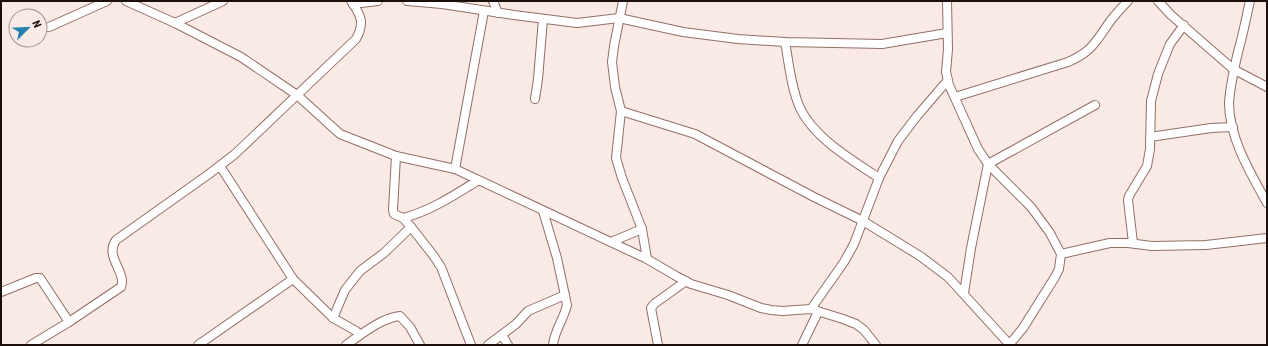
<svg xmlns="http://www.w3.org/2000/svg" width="1268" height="346" font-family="'Roboto Condensed',sans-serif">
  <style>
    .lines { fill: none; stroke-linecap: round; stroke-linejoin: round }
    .minor-casing { stroke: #916f64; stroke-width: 10 }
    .minor { stroke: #fff; stroke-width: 8 }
  </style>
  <rect width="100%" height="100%" fill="#faeae5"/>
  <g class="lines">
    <g class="minor-casing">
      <g id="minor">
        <polyline points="126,1 175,23 241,57 297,95 340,134 396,156 455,169 647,259 676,276 691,284 728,295 761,308 771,310 782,311 811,309 843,319 856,324 864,330 876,345"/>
        <polyline points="407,1 442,4 514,15 577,23 619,18 683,32 738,39 785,42 882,44 947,33"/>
        <polyline points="493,1 498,13"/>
        <polyline points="623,1 614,46 612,62 615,87 621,111 616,158 622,178 642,229 647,259"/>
        <polyline points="947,1 948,49 946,72 949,85 978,149 988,164 1031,207 1050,233 1061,254 1059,269 1055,277 1023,328 1009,345"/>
        <polyline points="1158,1 1171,15 1233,69 1267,87"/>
        <path d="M1250,1C1246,18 1243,35 1238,52C1234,69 1230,86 1229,103C1229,138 1251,174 1267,203"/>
        <polyline points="353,4 378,1"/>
        <polyline points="175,23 223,1"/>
        <polyline points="49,27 107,1"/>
        <path d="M785,42C789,63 791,88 800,108C814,138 852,160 879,178"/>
        <path d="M955,97L1068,62C1093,51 1096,41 1111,20C1116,14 1122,7 1128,1"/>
        <polyline points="535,99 538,79 543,19"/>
        <polyline points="621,111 695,134 814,197 863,221 920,256 948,277 1010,345"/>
        <polyline points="1150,137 1211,128 1233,127"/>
        <polyline points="396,156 393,210 394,214 403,218 411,227 433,255 441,267 471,345"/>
        <polyline points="220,166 293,279 333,318 356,331 360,335"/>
        <polyline points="455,169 484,11"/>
        <path d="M543,211L557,258L567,305C564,319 554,331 553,345"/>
        <path d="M403,218C430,211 453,196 477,181"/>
        <polyline points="611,242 642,229"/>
        <polyline points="1133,243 1128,200 1129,196 1147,166 1150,149 1151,101 1158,74 1170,44 1184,25"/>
        <polyline points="1061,254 1110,243 1128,243 1152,246 1206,245 1267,238"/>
        <polyline points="1,292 36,278 40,278 69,322"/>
        <polyline points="964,293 971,248 988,164 1095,105"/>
        <polyline points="811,309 844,262 854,244 879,178 898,141 917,116 948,80"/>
        <polyline points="333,318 345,290 360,271 384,253 411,227"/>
        <polyline points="502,335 508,345"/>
        <path d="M31,345L69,322L121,287C127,272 104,257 116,240L209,174L235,154L356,39C365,23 361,15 351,1"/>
        <polyline points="198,345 293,279"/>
        <path d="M346,345C362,334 381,318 400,316L410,327L420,345"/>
        <polyline points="488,345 516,324 528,311 565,295"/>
        <polyline points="658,345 651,308 654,304 686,281"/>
        <polyline points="802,345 818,312"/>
      </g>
    </g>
    <use href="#minor" class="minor"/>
  </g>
  <rect width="1268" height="346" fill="none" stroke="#1c0f0b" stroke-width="4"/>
  <g transform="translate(28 28) rotate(66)"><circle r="19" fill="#faeae5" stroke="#a1928e"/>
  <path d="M0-3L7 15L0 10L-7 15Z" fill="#2382ae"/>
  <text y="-6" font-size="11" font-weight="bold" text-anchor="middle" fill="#1c0f0b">N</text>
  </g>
</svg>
